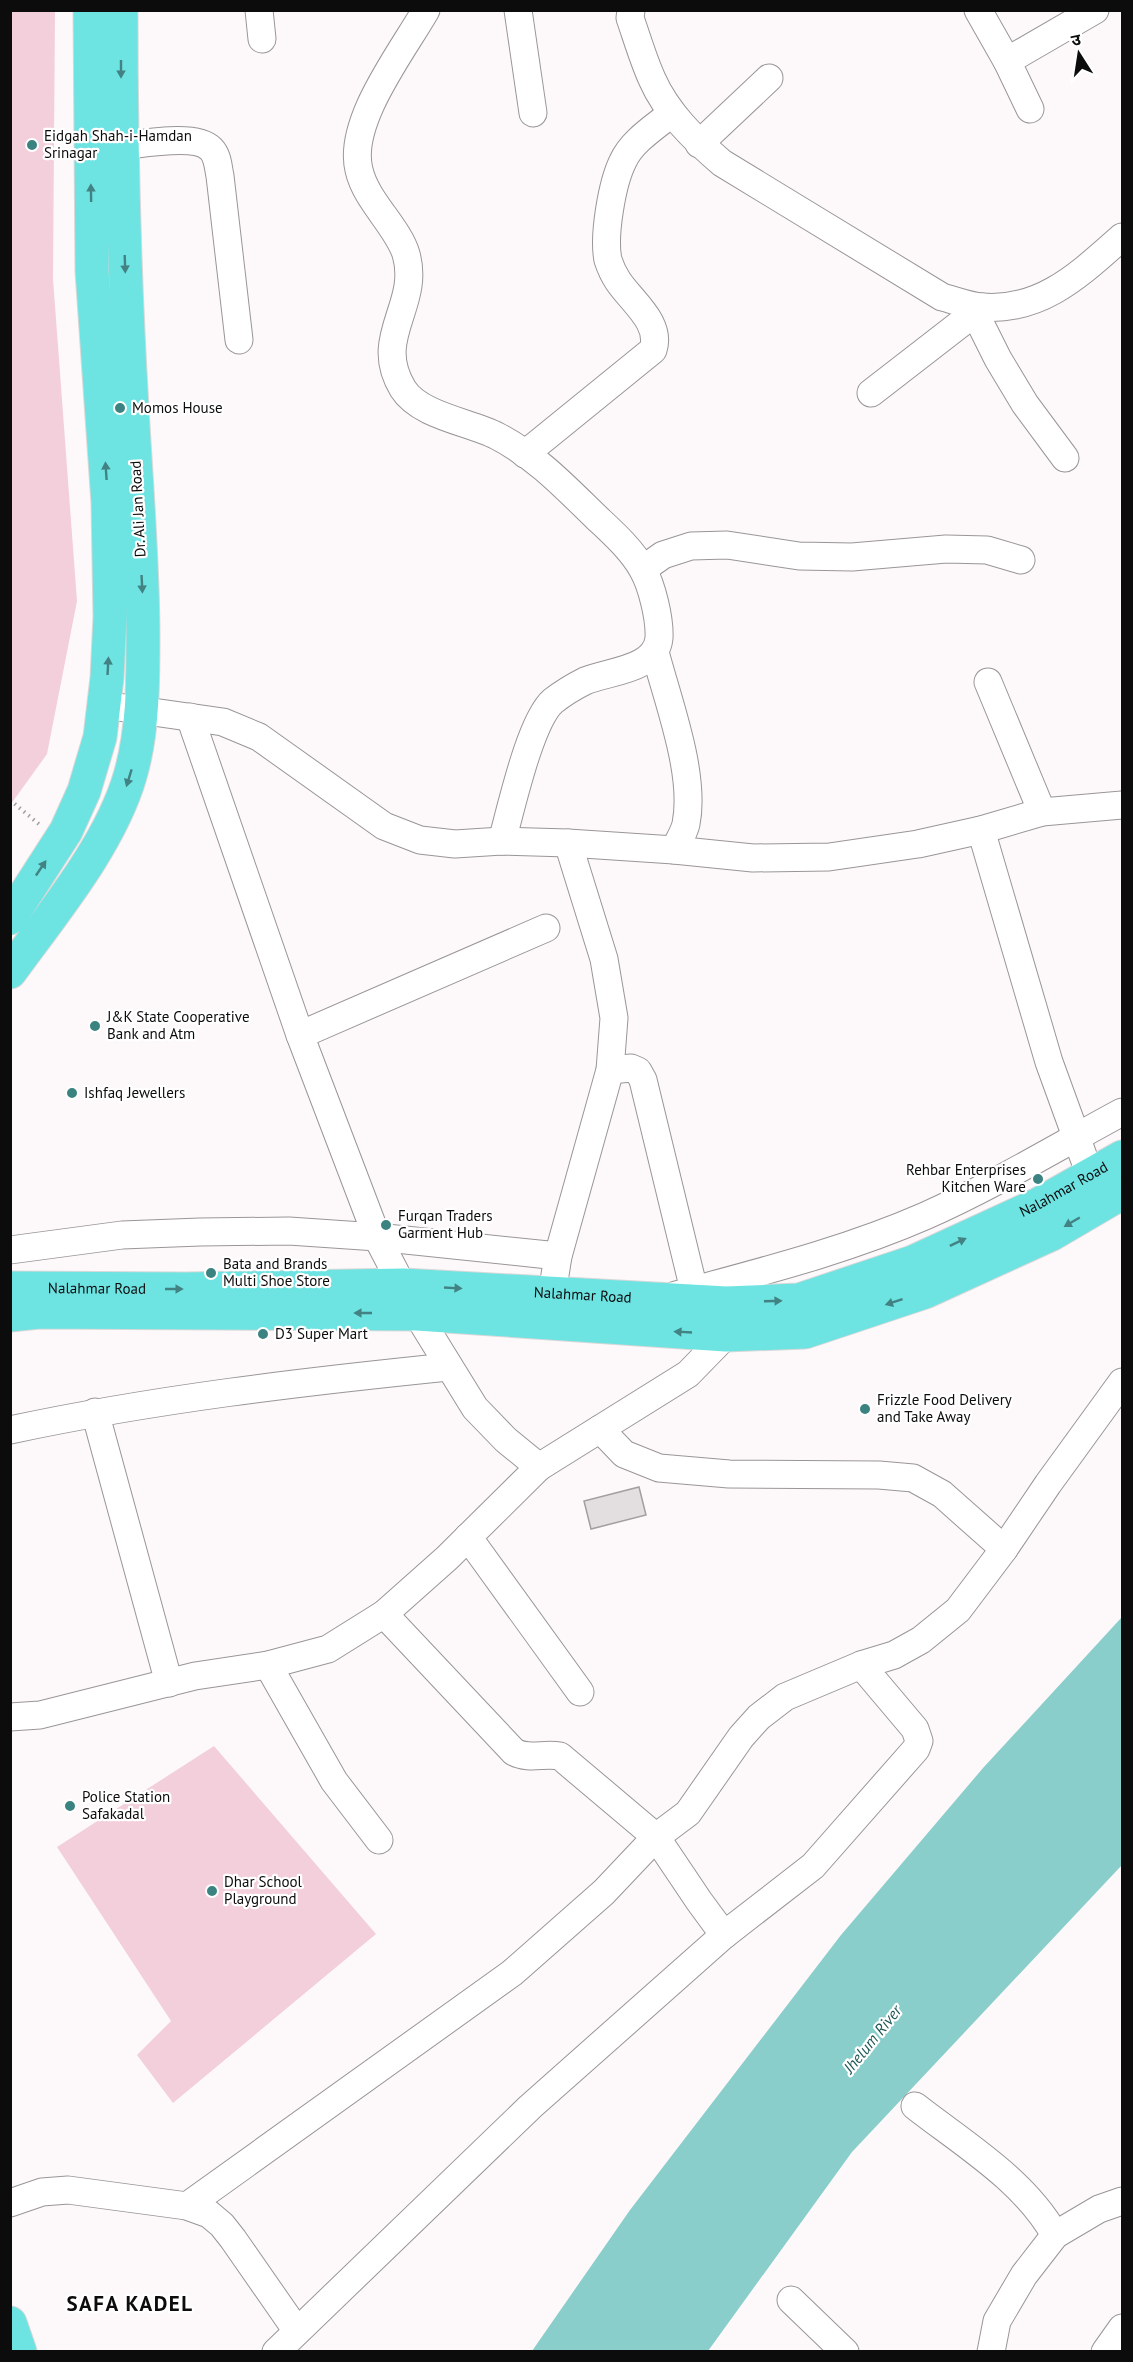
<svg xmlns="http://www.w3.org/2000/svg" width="1133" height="2362" font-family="'PT Sans','Noto Sans Devanagari',sans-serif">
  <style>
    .green { fill: #f2cfdb }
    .water { fill: #8acecb }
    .building { fill: #e3dfe0; stroke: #a39fa0; stroke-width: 1.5 }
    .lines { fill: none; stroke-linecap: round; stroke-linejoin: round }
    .minor-casing { stroke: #9a9697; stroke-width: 29 }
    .major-casing { stroke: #d8d8d8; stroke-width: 35 }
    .path { stroke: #a29fa0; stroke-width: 4; stroke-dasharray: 1.5 4.5; stroke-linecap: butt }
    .minor { stroke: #fff; stroke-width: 27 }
    .major { stroke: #6de3e2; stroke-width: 33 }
    .oneway { fill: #428282 }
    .poi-dot { fill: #3b8381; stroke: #fff; stroke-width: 2 }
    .labels { text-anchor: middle; stroke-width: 4.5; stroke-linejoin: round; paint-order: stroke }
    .poi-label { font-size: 15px; fill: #0d0c0d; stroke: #fff; text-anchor: start }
    .street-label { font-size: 15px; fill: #0d0c0d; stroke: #fff }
    .water-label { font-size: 16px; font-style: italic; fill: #1e5856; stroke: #fff }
    .district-label { font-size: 21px; font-weight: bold; letter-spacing: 1.5px; fill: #0d0c0d; stroke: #fff }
  </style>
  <rect width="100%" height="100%" fill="#fdf9fa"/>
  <g class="green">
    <polygon points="11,10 55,11 53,279 77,601 47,754 11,804"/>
    <polygon points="214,1746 376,1934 173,2103 137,2055 171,2021 57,1847"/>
  </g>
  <polygon class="water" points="1122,1617 1122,1865 852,2152 708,2351 532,2351 630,2210 841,1935 983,1768"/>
  <polygon class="building" points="639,1487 646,1515 591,1529 584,1501"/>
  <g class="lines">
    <g class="minor-casing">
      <g id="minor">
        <polyline points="259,10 262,39"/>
        <path d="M426,10C402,52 347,122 359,170C366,201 398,227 406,254C421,306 371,337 403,389C420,416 470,422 497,436C536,456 566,488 597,518C613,533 632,550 643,570C652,586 660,619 659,638C656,670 609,671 585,681C575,686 562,694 553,701C530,721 511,809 502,841"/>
        <polyline points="518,10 533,113"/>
        <path d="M631,10L630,18C637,38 643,59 652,79C667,113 694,139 722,163L942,297C954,300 969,306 982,307C1042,312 1081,273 1122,237"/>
        <polyline points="978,10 1007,61 1030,109"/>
        <polyline points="1007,61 1095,10"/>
        <polyline points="699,144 769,78"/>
        <path d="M121,146C142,144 196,133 211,149C218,156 218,167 220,176L239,340"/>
        <polyline points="975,313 998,359 1025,404 1065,458"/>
        <polyline points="871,393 982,307"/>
        <path d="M525,454L653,350C662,323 632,302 618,281C614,275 610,266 608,260C603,236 612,183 623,161C632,141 655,127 672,113"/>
        <polyline points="643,569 663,555 691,546 727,545 799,556 852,557 946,549 987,550 1021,560"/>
        <path d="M655,652C668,702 696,774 686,824C684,833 678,842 674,850"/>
        <polyline points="988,682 1042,812"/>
        <polyline points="104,705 223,722 259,737 384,826 420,840 455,844 502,841 568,843 674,850 753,858 829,857 918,844 981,830 1042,812 1122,805"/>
        <polyline points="190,717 300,1035 377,1237 417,1314 475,1408 506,1440 539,1467"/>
        <polyline points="981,830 1049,1062 1097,1194"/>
        <polyline points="300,1035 546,928"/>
        <polyline points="610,1070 631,1068 638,1071 643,1080 694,1290"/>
        <polyline points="10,1250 122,1235 200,1232 289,1231 377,1237 558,1256"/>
        <polyline points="552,1294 558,1256 610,1070 614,1018 604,959 568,843"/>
        <path d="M676,1295C760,1272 845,1251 925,1216C993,1186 1057,1147 1122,1112"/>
        <polyline points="95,1412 169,1683"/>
        <polyline points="600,1429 624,1454 659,1468 729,1474 879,1475 913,1478 942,1494 1004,1549"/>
        <path d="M10,1430C155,1399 301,1382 448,1367"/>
        <polyline points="468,1537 580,1692"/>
        <path d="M384,1614L514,1752C530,1760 543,1753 560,1756L656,1837L699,1901L724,1935"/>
        <polyline points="268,1665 334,1781 379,1840"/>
        <polyline points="10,1717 40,1715 195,1676 268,1665 328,1649 384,1614 447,1558 539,1467 688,1374 726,1335 726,1319"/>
        <path d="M915,2106C965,2145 1024,2180 1055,2235"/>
        <polyline points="10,2203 42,2192 68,2190 187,2206 209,2214 222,2225 233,2239 297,2331"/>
        <polyline points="187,2206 512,1973 604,1892 656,1837 688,1813 741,1737 759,1717 785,1697 861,1665"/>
        <polyline points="791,2300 845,2352"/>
        <polyline points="276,2352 530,2107 724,1935 813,1866 916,1749 919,1741 915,1729 861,1665 894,1655 921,1640 958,1610 1004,1549 1048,1484 1122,1382"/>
        <polyline points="991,2352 997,2321 1024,2275 1055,2235 1099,2209 1122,2201"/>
        <polyline points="1105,2352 1122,2328"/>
      </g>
    </g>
    <g class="major-casing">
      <g id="major">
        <polyline points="10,918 66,831 84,791 100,737 107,678 110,617 108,503 92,271 90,10"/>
        <path d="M10,972C52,914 110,845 130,776C143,732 143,683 143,637C143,560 136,483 132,407C124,275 121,143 121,10"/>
        <path id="s1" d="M10,1288L185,1289L403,1285L726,1303L799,1300L913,1262L1037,1205L1122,1157"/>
        <polyline points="10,1315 39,1312 417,1314 726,1335 805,1332 925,1292 1052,1234 1122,1193"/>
        <polyline points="10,2323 20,2352"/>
      </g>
    </g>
    <polyline class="path" points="10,800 40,825"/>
    <use href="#minor" class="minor"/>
    <use href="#major" class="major"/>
  </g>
  <defs><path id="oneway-solid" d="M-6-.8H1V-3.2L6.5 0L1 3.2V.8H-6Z" transform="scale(1.5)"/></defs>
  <g class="oneway">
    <use href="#oneway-solid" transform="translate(121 69) rotate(90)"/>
    <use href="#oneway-solid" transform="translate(91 193) rotate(-91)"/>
    <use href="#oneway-solid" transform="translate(125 264) rotate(88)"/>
    <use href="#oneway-solid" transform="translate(106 471) rotate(-94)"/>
    <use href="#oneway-solid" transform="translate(142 584) rotate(87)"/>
    <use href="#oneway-solid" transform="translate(108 666) rotate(-87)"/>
    <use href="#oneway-solid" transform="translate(129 778) rotate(107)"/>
    <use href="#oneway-solid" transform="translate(41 868) rotate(-56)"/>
    <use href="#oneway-solid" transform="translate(1072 1222) rotate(150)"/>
    <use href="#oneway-solid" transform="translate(958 1242) rotate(-25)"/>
    <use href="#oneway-solid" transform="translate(453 1288) rotate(3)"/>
    <use href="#oneway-solid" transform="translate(174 1289)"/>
    <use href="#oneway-solid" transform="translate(773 1301) rotate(-2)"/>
    <use href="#oneway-solid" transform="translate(894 1302) rotate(162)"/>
    <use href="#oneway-solid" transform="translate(363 1313) rotate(-180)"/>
    <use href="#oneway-solid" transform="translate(683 1332) rotate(-177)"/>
  </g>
  <g class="poi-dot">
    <circle cx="32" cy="145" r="6"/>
    <circle cx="120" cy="408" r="6"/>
    <circle cx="95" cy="1026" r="6"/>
    <circle cx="72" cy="1093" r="6"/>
    <circle cx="1038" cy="1179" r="6"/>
    <circle cx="386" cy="1225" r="6"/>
    <circle cx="211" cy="1273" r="6"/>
    <circle cx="263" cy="1334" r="6"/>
    <circle cx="865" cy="1409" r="6"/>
    <circle cx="70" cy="1806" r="6"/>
    <circle cx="212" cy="1891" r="6"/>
  </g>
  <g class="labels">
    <g class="poi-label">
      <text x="44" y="141">Eidgah Shah-i-Hamdan<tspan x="44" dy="17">Srinagar</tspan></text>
      <text x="132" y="413">Momos House</text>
      <text x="107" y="1022">J&amp;K State Cooperative<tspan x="107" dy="17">Bank and Atm</tspan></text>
      <text x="84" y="1098">Ishfaq Jewellers</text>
      <text x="1026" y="1175" text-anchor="end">Rehbar Enterprises<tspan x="1026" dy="17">Kitchen Ware</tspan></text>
      <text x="398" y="1221">Furqan Traders<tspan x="398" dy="17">Garment Hub</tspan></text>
      <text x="223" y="1269">Bata and Brands<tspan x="223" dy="17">Multi Shoe Store</tspan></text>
      <text x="275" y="1339">D3 Super Mart</text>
      <text x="877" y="1405">Frizzle Food Delivery<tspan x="877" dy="17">and Take Away</tspan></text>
      <text x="82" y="1802">Police Station<tspan x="82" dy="17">Safakadal</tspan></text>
      <text x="224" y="1887">Dhar School<tspan x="224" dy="17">Playground</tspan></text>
    </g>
    <g class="street-label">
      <text transform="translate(138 509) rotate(-93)" y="5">Dr. Ali Jan Road</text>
      <text dy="5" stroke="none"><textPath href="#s1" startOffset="1077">Nalahmar Road</textPath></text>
      <text dy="5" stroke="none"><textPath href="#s1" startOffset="87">Nalahmar Road</textPath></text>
      <text dy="5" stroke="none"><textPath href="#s1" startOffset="573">Nalahmar Road</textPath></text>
    </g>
    <g class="water-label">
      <text transform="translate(872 2039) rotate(-51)" y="6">Jhelum River</text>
    </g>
    <g class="district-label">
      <text x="130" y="2311">SAFA KADEL</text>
    </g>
  </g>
  <rect width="1133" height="2362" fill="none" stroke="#0d0c0d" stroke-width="24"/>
  <g transform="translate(1079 54) rotate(348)" stroke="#ffffff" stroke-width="4.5" paint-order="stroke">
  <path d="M0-4.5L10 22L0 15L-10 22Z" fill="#0d0c0d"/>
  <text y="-9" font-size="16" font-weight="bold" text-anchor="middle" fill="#0d0c0d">उ</text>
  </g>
</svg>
